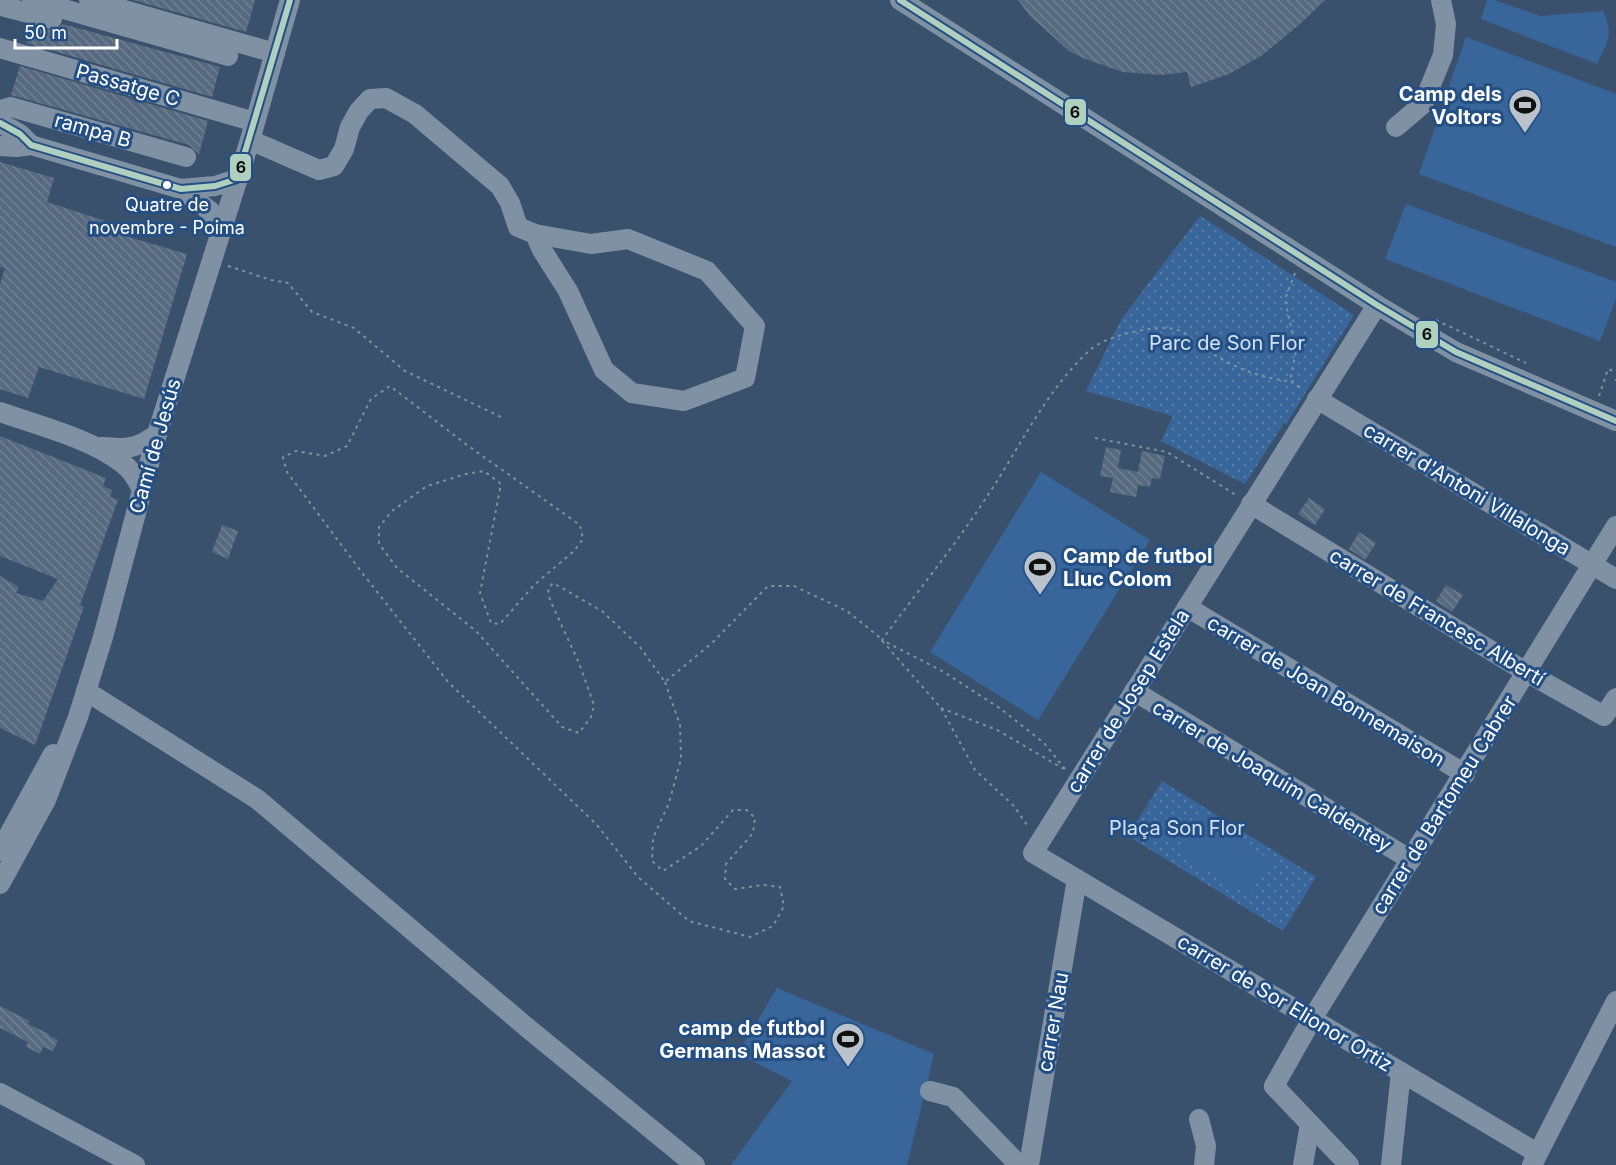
<svg xmlns="http://www.w3.org/2000/svg" width="1616" height="1165" font-family="Inter,sans-serif">
  <style>
    .green { fill: url(#green-dots) }
    .pitch { fill: #39669a }
    .building { fill: url(#building-back-hatch) }
    .lines { fill: none; stroke-linecap: round; stroke-linejoin: round }
    .path { stroke: #8091a4; stroke-width: 2; stroke-dasharray: 3 4.5; stroke-linecap: butt }
    .minor { stroke: #8091a4; stroke-width: 20 }
    .bus-1-casing { stroke: #244f84; stroke-width: 10 }
    .bus-1 { stroke: #afd0bf; stroke-width: 6 }
    .bus-dot { fill: #fff; stroke: #244f84; stroke-width: 2 }
    .labels { text-anchor: middle; stroke-width: 6; stroke-linejoin: round; paint-order: stroke }
    .bus-label { font-size: 18px; fill: #fff; stroke: #244f84 }
    .street-label { font-size: 20px; fill: #fff; stroke: #244f84 }
    .poi-label { font-size: 20px; font-weight: bold; fill: #fff; stroke: #244f84; text-anchor: end }
    .park-label { font-size: 20px; fill: #d1e2f6; stroke: #244f84 }
    .line-badge { stroke: #244f84; stroke-width: 2 }
    .pale-badge-label { font-size: 16px; text-anchor: middle; font-weight: bold; fill: #111 }
  </style>
  <defs>
    <pattern id="green-dots" width="8" height="8" patternUnits="userSpaceOnUse" patternTransform="scale(1.5)"><rect width="8" height="8" fill="#39669a"/><path d="M2 2h.1M6 6h.1" fill="none" stroke="#577da9" stroke-width="1.8" stroke-linecap="round"/></pattern>
    <pattern id="building-back-hatch" width="6" height="6" patternUnits="userSpaceOnUse" patternTransform="scale(1.5)"><rect width="6" height="6" fill="#576a80"/><path d="M-1 5l2 2M0 0l6 6M5-1l2 2" fill="none" stroke="#708093"/></pattern>
  </defs>
  <rect width="100%" height="100%" fill="#3a516e"/>
  <g class="green">
    <polygon points="1200,216 1354,315 1286,424 1284,423 1245,484 1161,441 1173,416 1086,391 1122,318"/>
    <polygon points="1162,781 1316,877 1283,931 1128,836"/>
  </g>
  <g class="pitch">
    <path d="M1487,0H1494L1541,16L1603,11C1614,36 1608,40 1597,64L1481,19Z"/>
    <polygon points="1466,37 1616,94 1616,247 1419,174"/>
    <polygon points="1406,204 1616,282 1616,299 1600,341 1385,259"/>
    <polygon points="1041,472 1150,540 1038,720 930,652"/>
    <polygon points="1202,817 1270,860 1249,896 1180,854"/>
    <polygon points="777,988 934,1054 907,1165 731,1165 792,1081 738,1054"/>
  </g>
  <g class="building">
    <polygon points="133,0 255,0 246,32"/>
    <polygon points="1018,0 1325,0 1299,25 1261,56 1229,74 1191,87 1187,72 1161,75 1123,72 1085,59 1069,51 1030,16"/>
    <polygon points="63,24 220,67 212,97 26,43 31,26 55,31"/>
    <polygon points="20,66 208,121 199,154 189,145 11,95"/>
    <polygon points="0,162 54,178 47,202 127,228 125,236 187,254 144,399 39,367 28,398 0,389 0,285 5,268 0,267"/>
    <polygon points="0,436 106,478 103,486 112,490 110,497 118,500 80,605 84,607 35,745 0,728 0,576 19,587 16,593 43,601 58,579 0,556"/>
    <polygon points="1106,447 1121,450 1118,468 1138,472 1142,451 1165,456 1160,479 1152,478 1150,487 1138,485 1136,497 1110,492 1113,478 1100,476"/>
    <polygon points="1309,498 1325,509 1315,525 1298,514"/>
    <polygon points="222,525 238,531 228,559 212,552"/>
    <polygon points="1359,532 1376,543 1365,560 1349,549"/>
    <polygon points="1446,585 1463,595 1452,612 1436,601"/>
    <polygon points="0,1006 30,1021 28,1024 49,1034 49,1036 58,1040 53,1051 43,1047 40,1054 26,1047 28,1042 0,1028"/>
  </g>
  <g class="lines">
    <g class="path">
      <polyline points="228,266 271,280 288,283 312,312 354,328 405,371 501,417"/>
      <polyline points="1295,273 1285,299 1296,351 1290,381 1302,389"/>
      <polyline points="1436,320 1526,363"/>
      <polyline points="1616,379 1616,381"/>
      <polyline points="1599,396 1608,369 1616,372"/>
      <polyline points="1095,438 1167,452 1236,495"/>
      <polyline points="665,682 680,725 681,759 669,803 653,838 652,861 663,871 701,846 733,810 747,810 755,818 753,833 726,864 725,879 735,889 763,885 780,887 784,906 773,926 750,937 689,921 638,877 597,825 449,683 363,574 287,472 283,457 296,451 325,456 347,446 371,399 390,386 467,445 580,525 583,539 574,551 534,585 500,624 491,623 480,593 501,484 484,471 466,474 427,486 392,511 379,527 379,544 397,568 476,631 562,727 579,733 591,717 594,705 579,663 550,600 548,589 553,583 602,611 640,647 665,682 712,643 768,586 794,586 847,611 878,636 941,708 975,770 1014,806 1029,828"/>
      <polyline points="941,708 997,730 1064,769"/>
      <path d="M1065,769L1044,743L1001,709L944,672L882,640C916,593 954,547 986,498C1019,449 1046,390 1090,350C1106,336 1147,327 1168,328C1184,329 1194,341 1206,350C1231,366 1261,379 1290,381"/>
    </g>
    <g class="minor">
      <polyline points="32,0 228,56"/>
      <polyline points="89,0 275,53"/>
      <polyline points="900,0 1377,305 1456,352 1616,421"/>
      <polyline points="5,7 52,19"/>
      <polyline points="0,48 255,122"/>
      <polyline points="0,110 11,107 186,157"/>
      <polyline points="0,123 20,134 31,145"/>
      <polyline points="1396,127 1423,104 1443,55 1446,24 1441,0"/>
      <polyline points="250,140 319,170 334,166 344,149 350,127 359,111 370,99 386,98 415,114 500,186 510,203 518,227 535,234 542,250 568,291 604,370 632,393 684,401 745,378 755,326 707,271 628,239 591,244 535,234"/>
      <polyline points="0,146 16,147 31,145 181,189 210,211 222,226"/>
      <polyline points="181,189 215,186 237,179"/>
      <polyline points="1377,305 1033,853 1537,1153"/>
      <polyline points="1317,399 1616,579"/>
      <path d="M0,412C39,426 89,438 122,463C132,470 137,479 142,490"/>
      <path d="M101,447C126,449 135,450 157,434"/>
      <polyline points="1251,504 1526,672 1604,716 1616,698"/>
      <polyline points="1187,607 1465,774"/>
      <polyline points="86,691 257,799 530,1030 695,1165"/>
      <polyline points="1134,691 1411,860"/>
      <polyline points="0,851 53,754"/>
      <polyline points="0,884 46,800 78,717 103,637 157,434 250,140 290,0"/>
      <polyline points="930,1091 953,1097 1019,1165"/>
      <polyline points="0,1093 135,1165"/>
      <polyline points="1199,1119 1206,1146 1204,1165"/>
      <polyline points="1029,1165 1077,879"/>
      <polyline points="1303,1165 1310,1124"/>
      <polyline points="1349,1165 1274,1086 1312,1019 1616,526"/>
      <polyline points="1391,1165 1401,1072"/>
      <polyline points="1532,1165 1616,1001"/>
    </g>
    <g class="bus-1-casing">
      <g id="bus-1">
        <polyline points="900,0 1377,305 1456,352 1616,421"/>
        <polyline points="0,123 20,134 31,145 181,189 215,186 237,179 290,0"/>
      </g>
    </g>
    <use href="#bus-1" class="bus-1"/>
  </g>
  <defs>
    <g id="stadium-pin" transform="scale(1.725)"><path d="M0 17L-7.5 6A9.5 9.5 0 1 1 7.5 6Z" fill="#bac2cc" stroke="#244f84"/><path d="M0-5a6.5 5 0 1 0 0 10a6.5 5 0 1 0 0-10ZM-3.5-1.8h7v3.6h-7Z" fill="#111"/></g>
  </defs>
  <g fill-rule="evenodd">
    <use href="#stadium-pin" x="1525" y="105"/>
    <use href="#stadium-pin" x="1040" y="567"/>
    <use href="#stadium-pin" x="848" y="1039"/>
  </g>
  <circle class="bus-dot" cx="167" cy="185" r="5"/>
  <g class="labels">
    <g class="bus-label">
      <text x="167" y="211">Quatre de<tspan x="167" dy="23">novembre - Poima</tspan></text>
    </g>
    <g class="street-label">
      <text transform="translate(128 85) rotate(16)" y="7">Passatge C</text>
      <text transform="translate(93 130) rotate(16)" y="7">rampa B</text>
      <text transform="translate(155 446) rotate(-74)" y="7">Camí de Jesús</text>
      <text transform="translate(1467 489) rotate(31)" y="7">carrer d'Antoni Villalonga</text>
      <text transform="translate(1437 617) rotate(31)" y="7">carrer de Francesc Albertí</text>
      <text transform="translate(1326 691) rotate(31)" y="7">carrer de Joan Bonnemaison</text>
      <text transform="translate(1128 701) rotate(-58)" y="7">carrer de Josep Estela</text>
      <text transform="translate(1272 776) rotate(31)" y="7">carrer de Joaquim Caldentey</text>
      <text transform="translate(1444 805) rotate(-58)" y="7">carrer de Bartomeu Cabrer</text>
      <text transform="translate(1285 1003) rotate(31)" y="7">carrer de Sor Elionor Ortiz</text>
      <text transform="translate(1053 1022) rotate(-80)" y="7">carrer Nau</text>
    </g>
    <g class="poi-label">
      <text x="1502" y="101">Camp dels<tspan x="1502" dy="23">Voltors</tspan></text>
      <text x="1063" y="563" text-anchor="start">Camp de futbol<tspan x="1063" dy="23">Lluc Colom</tspan></text>
      <text x="825" y="1035">camp de futbol<tspan x="825" dy="23">Germans Massot</tspan></text>
    </g>
    <g class="park-label">
      <text x="1227" y="350">Parc de Son Flor</text>
      <text x="1177" y="835">Plaça Son Flor</text>
    </g>
  </g>
  <g class="line-badge">
    <rect x="1064" y="98" width="23" height="28" rx="6" fill="#afd0bf"/>
    <rect x="229" y="153" width="23" height="29" rx="6" fill="#afd0bf"/>
    <rect x="1415" y="320" width="24" height="29" rx="6" fill="#afd0bf"/>
  </g>
  <g class="pale-badge-label">
    <text x="1075" y="118">6</text>
    <text x="241" y="173">6</text>
    <text x="1427" y="340">6</text>
  </g>
  <path d="M15 39v9h102v-9" fill="none" stroke="#ffffff" stroke-width="3"/>
  <text x="24" y="39" font-size="18" fill="#ffffff" stroke="#244f84" stroke-width="4.5" paint-order="stroke">50 m</text>
</svg>
